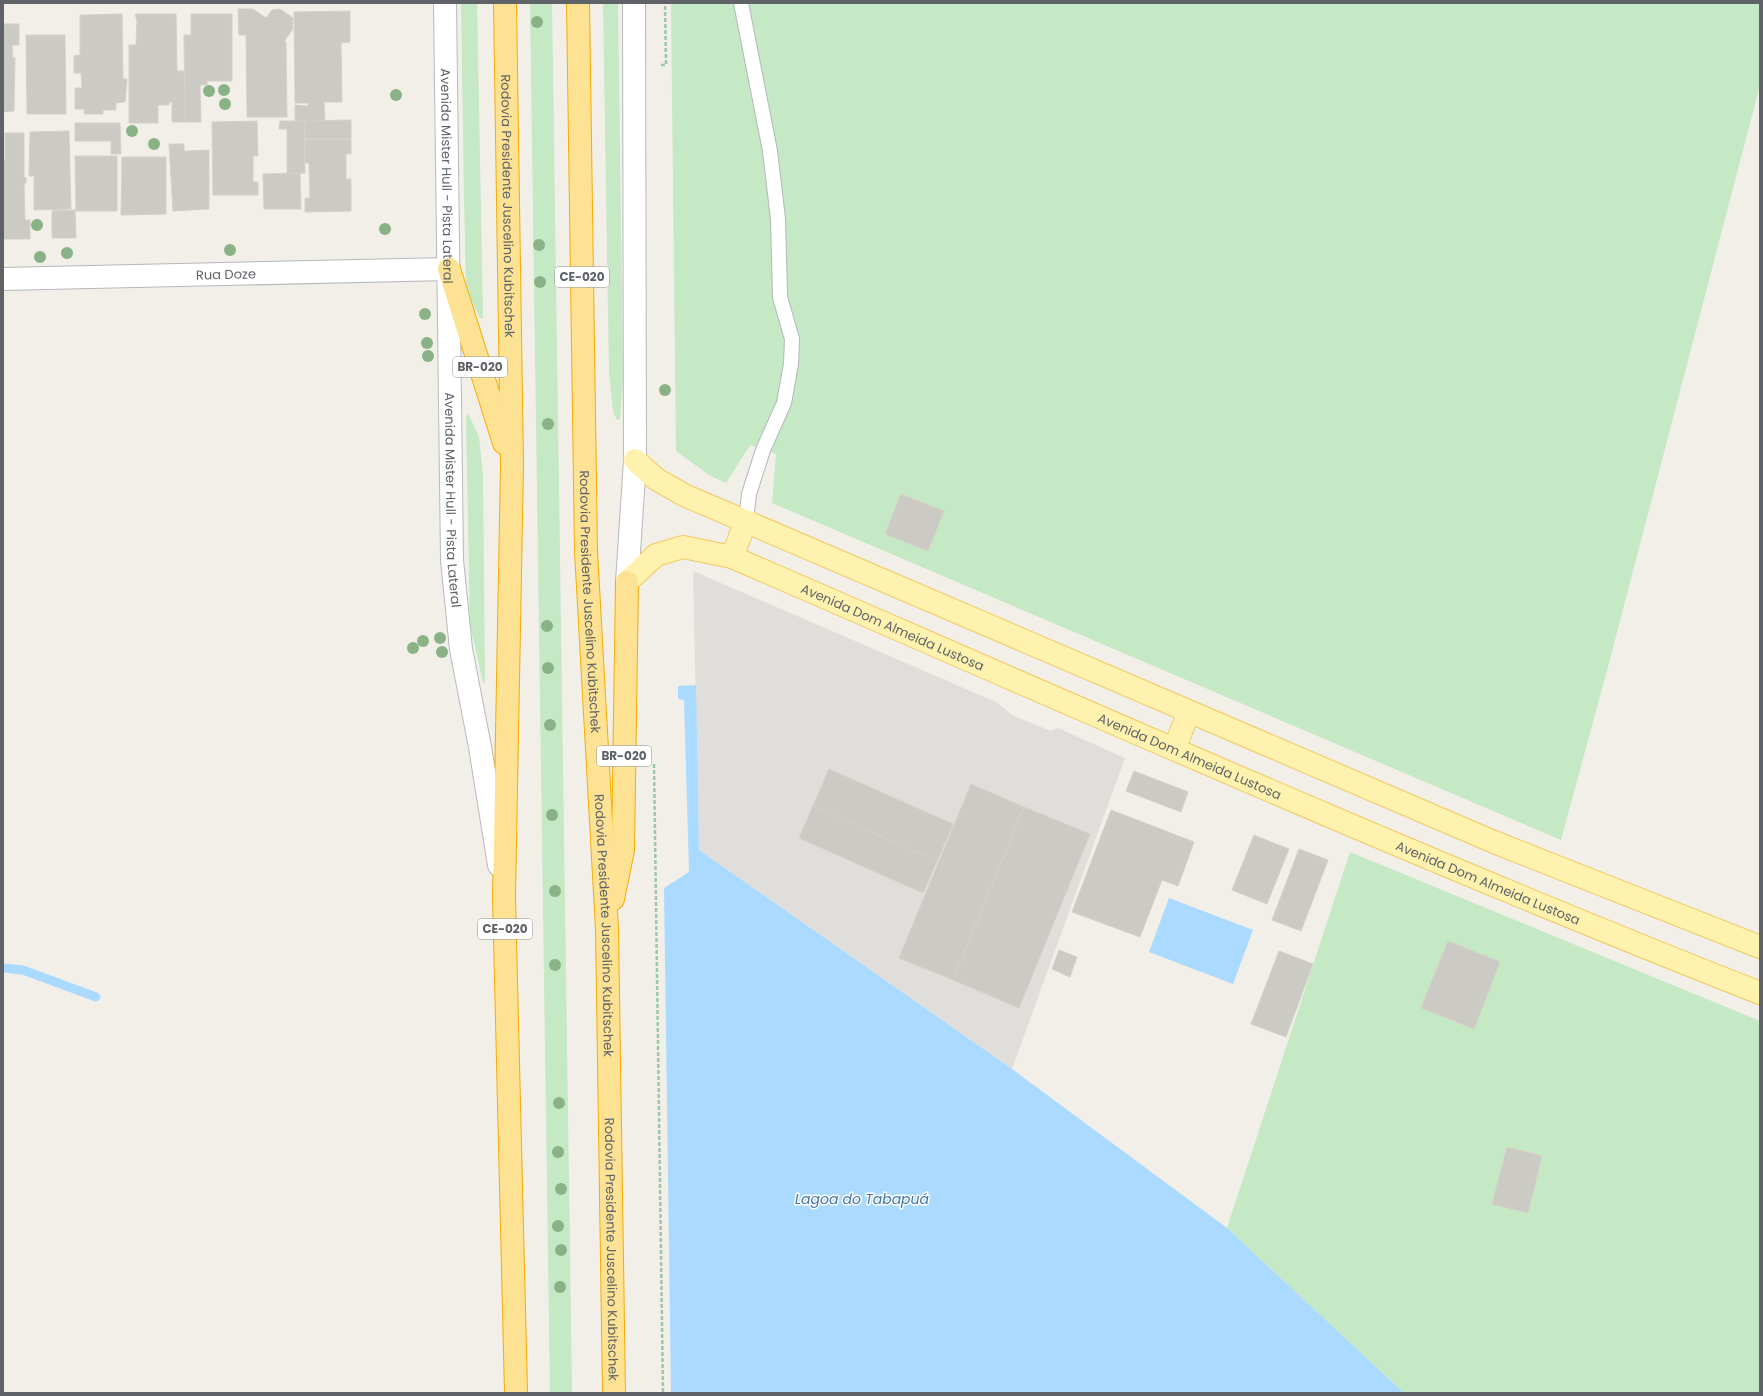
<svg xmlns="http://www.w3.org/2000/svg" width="1763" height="1396" font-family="Poppins,sans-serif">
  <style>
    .industrial { fill: #e0deda }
    .green { fill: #c5e8c5 }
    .water { fill: #aadaff }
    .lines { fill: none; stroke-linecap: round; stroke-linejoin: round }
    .stream { stroke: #aadaff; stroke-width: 9 }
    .building { fill: #cccac5; stroke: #d6d1c6 }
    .lane-casing { stroke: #b5b8bc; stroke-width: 16 }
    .street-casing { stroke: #b5b8bc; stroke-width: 24 }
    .secondary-casing { stroke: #b6babf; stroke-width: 24 }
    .primary-casing { stroke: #f2c960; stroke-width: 24 }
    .highway-casing { stroke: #f9ab00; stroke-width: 24 }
    .path { stroke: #9cc7a9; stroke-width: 2.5; stroke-dasharray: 4 2; stroke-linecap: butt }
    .lane { stroke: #fff; stroke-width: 14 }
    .street { stroke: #fff; stroke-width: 22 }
    .secondary { stroke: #fff; stroke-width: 22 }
    .primary { stroke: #fff2af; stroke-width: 22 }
    .highway { stroke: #fde293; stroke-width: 22 }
    .tree { fill: #89b387 }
    .labels { text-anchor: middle; stroke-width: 3; stroke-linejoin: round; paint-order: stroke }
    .shield { fill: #fff; stroke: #8f9295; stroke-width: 1 }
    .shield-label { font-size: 12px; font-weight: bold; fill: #5f6368 }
    .street-label { font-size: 13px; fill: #5f6368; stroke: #fff }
    .water-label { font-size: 14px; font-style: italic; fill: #4174aa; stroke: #fff }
  </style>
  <rect width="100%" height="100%" fill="#f1efe8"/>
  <polygon class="industrial" points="693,571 996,702 1012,715 1051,731 1058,728 1125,758 1012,1069 699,850"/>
  <g class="green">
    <polygon points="461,3 477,3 483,318 480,318 471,300 466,283 464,198"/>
    <polygon points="530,3 552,3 572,1393 550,1393"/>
    <polygon points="603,3 618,3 623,379 620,419 617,420 613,412 609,372"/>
    <polygon points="671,3 1760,3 1760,85 1609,663 1561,840 772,503 776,454 750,445 726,483 709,475 676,451"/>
    <polygon points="468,413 479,437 483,475 485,683 483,682 470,625 466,417"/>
    <polygon points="1350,852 1760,1021 1760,1393 1404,1393 1227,1228"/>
  </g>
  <g class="water">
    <polygon points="696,685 699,850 1012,1069 1227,1228 1404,1393 671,1393 664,888 689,872 684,700 678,699 678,686"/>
    <polygon points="1169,898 1253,930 1233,984 1149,952"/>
  </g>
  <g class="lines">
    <polyline class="stream" points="3,968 23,970 96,997"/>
  </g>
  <g class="building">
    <polygon points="238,9 253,9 266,18 272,10 280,9 293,18 292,30 284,42 286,42 287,117 247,117 246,35 239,35"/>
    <polygon points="350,11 350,42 341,43 342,102 324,102 325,121 295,121 295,105 308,106 308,103 295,103 294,12"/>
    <polygon points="122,14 123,79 127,79 125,102 116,103 116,110 103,110 103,114 84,114 84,109 75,109 75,88 82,88 81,73 74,73 74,56 80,55 80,15"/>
    <polygon points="135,14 176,14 177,71 184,71 185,122 172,122 172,102 169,102 169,105 158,105 158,123 129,123 129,45 136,45 137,20"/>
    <polygon points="191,14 232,14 232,81 207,81 207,85 200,85 201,122 185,122 184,35 191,35"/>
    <polygon points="3,24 19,24 19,45 12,45 13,58 15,58 14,111 3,112"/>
    <polygon points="26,35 65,35 66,114 27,114"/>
    <polygon points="351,120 351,139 305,139 304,121"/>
    <polygon points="257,121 258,156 253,156 253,182 258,182 258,195 213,195 212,122"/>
    <polygon points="280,121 304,121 305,173 287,174 287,129 279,129"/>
    <polygon points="75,123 120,123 121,154 111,154 111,141 75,141"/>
    <polygon points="69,131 71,209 34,210 34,176 29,176 30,132"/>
    <polygon points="5,133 24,133 24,177 26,178 26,183 24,183 25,220 30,220 30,239 3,239 3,159 5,159"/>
    <polygon points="305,139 351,139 351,154 346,154 346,179 351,179 351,211 305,212 305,198 310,198 309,163 305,163"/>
    <polygon points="169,144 184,144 184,151 209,150 209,209 173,211"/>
    <polygon points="75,156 117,156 117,211 76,211"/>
    <polygon points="122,157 166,157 166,214 121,215"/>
    <polygon points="300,173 301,209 264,209 263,174"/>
    <polygon points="75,210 76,238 52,238 52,211"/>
    <polygon points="901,494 944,511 928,551 885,534"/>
    <polygon points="829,769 953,824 937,861 813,806"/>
    <polygon points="1134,771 1188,792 1181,812 1126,791"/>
    <polygon points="971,784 1024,807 953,980 899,958"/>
    <polygon points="813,806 937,861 923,893 799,838"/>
    <polygon points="1024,807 1090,834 1019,1008 953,980"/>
    <polygon points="1111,810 1194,842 1178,886 1162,880 1140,937 1072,912"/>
    <polygon points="1254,835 1289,849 1267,904 1232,890"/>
    <polygon points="1299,849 1328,860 1301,931 1272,920"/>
    <polygon points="1448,941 1500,962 1474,1029 1421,1008"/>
    <polygon points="1059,950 1077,957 1070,977 1052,969"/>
    <polygon points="1279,951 1313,964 1286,1037 1251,1024"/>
    <polygon points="1507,1147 1542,1156 1528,1213 1492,1204"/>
  </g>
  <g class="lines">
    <g class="lane-casing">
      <polyline id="lane" points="741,3 770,151 778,219 780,297 792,339 791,364 784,403 763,450 749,494 746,521"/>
    </g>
    <g class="street-casing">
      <g id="street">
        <path id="s1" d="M3,279L449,269"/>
      </g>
    </g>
    <g class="secondary-casing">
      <g id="secondary">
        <path id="s2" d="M445,3L452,560L461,649L480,747L499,865"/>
        <polyline points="627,582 635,460 634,3"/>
      </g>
    </g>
    <g class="primary-casing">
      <g id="primary">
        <polyline points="635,460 656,479 684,495 1494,842 1760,947"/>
        <polyline points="732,557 746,521"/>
        <path id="s3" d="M627,582L656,555L683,547L732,557C1073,705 1414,857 1760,993"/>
        <polyline points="1174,749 1189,712"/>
      </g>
    </g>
    <g class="highway-casing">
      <g id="highway">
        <path id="s4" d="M505,3L512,465L504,897L516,1393"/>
        <path id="s5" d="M578,3L586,551L607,929L614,1393"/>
        <polyline points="449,269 504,443"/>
        <polyline points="613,899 623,850 627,582"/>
      </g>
    </g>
    <g class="path">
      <polyline points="661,65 666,65 665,3"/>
      <polyline points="654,764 663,1393"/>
    </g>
    <use href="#lane" class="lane"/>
    <use href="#street" class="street"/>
    <use href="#secondary" class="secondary"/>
    <use href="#primary" class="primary"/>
    <use href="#highway" class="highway"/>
  </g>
  <g class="tree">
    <circle cx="537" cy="22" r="6"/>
    <circle cx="224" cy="90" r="6"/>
    <circle cx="209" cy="91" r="6"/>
    <circle cx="396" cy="95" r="6"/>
    <circle cx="225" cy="104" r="6"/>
    <circle cx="132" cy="131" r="6"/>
    <circle cx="154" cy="144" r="6"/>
    <circle cx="37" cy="225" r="6"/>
    <circle cx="385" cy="229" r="6"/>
    <circle cx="539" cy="245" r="6"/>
    <circle cx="230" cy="250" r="6"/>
    <circle cx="67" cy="253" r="6"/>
    <circle cx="40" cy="257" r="6"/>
    <circle cx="540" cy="282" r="6"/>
    <circle cx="425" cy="314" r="6"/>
    <circle cx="427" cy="343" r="6"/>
    <circle cx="428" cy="356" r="6"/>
    <circle cx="665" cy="390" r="6"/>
    <circle cx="548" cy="424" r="6"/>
    <circle cx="547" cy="626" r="6"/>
    <circle cx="440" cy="638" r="6"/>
    <circle cx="423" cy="641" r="6"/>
    <circle cx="413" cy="648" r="6"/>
    <circle cx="442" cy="652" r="6"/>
    <circle cx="548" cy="668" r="6"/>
    <circle cx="550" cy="725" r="6"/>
    <circle cx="552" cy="815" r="6"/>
    <circle cx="555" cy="891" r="6"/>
    <circle cx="555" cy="965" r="6"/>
    <circle cx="559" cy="1103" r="6"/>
    <circle cx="558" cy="1152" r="6"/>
    <circle cx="561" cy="1189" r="6"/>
    <circle cx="558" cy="1226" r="6"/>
    <circle cx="561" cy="1250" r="6"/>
    <circle cx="560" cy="1287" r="6"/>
  </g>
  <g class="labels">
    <g class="shield">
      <rect x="555" y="267" width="54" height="20" rx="3"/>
      <rect x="453" y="357" width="54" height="20" rx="3"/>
      <rect x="597" y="746" width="54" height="20" rx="3"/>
      <rect x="478" y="919" width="54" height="20" rx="3"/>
    </g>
    <g class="shield-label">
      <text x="582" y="281">CE-020</text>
      <text x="480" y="371">BR-020</text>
      <text x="624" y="760">BR-020</text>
      <text x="505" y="933">CE-020</text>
    </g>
    <g class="street-label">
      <text dy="5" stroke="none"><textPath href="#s2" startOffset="173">Avenida Mister Hull - Pista Lateral</textPath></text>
      <text dy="5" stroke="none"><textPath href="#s4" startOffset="203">Rodovia Presidente Juscelino Kubitschek</textPath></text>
      <text dy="5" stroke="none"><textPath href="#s1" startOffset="223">Rua Doze</textPath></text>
      <text dy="5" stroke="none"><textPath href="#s2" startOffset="497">Avenida Mister Hull - Pista Lateral</textPath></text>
      <text dy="5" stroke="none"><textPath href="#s5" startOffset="599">Rodovia Presidente Juscelino Kubitschek</textPath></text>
      <text dy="5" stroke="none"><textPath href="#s3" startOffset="293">Avenida Dom Almeida Lustosa</textPath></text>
      <text dy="5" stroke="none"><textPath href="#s3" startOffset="617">Avenida Dom Almeida Lustosa</textPath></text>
      <text dy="5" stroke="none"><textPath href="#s3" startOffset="941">Avenida Dom Almeida Lustosa</textPath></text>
      <text dy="5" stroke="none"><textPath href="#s5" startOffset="923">Rodovia Presidente Juscelino Kubitschek</textPath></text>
      <text dy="5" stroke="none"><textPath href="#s5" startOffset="1247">Rodovia Presidente Juscelino Kubitschek</textPath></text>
    </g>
    <g class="water-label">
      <text x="862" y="1204">Lagoa do Tabapuá</text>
    </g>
  </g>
  <rect width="1763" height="1396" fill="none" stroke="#5f6368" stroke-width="8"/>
</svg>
